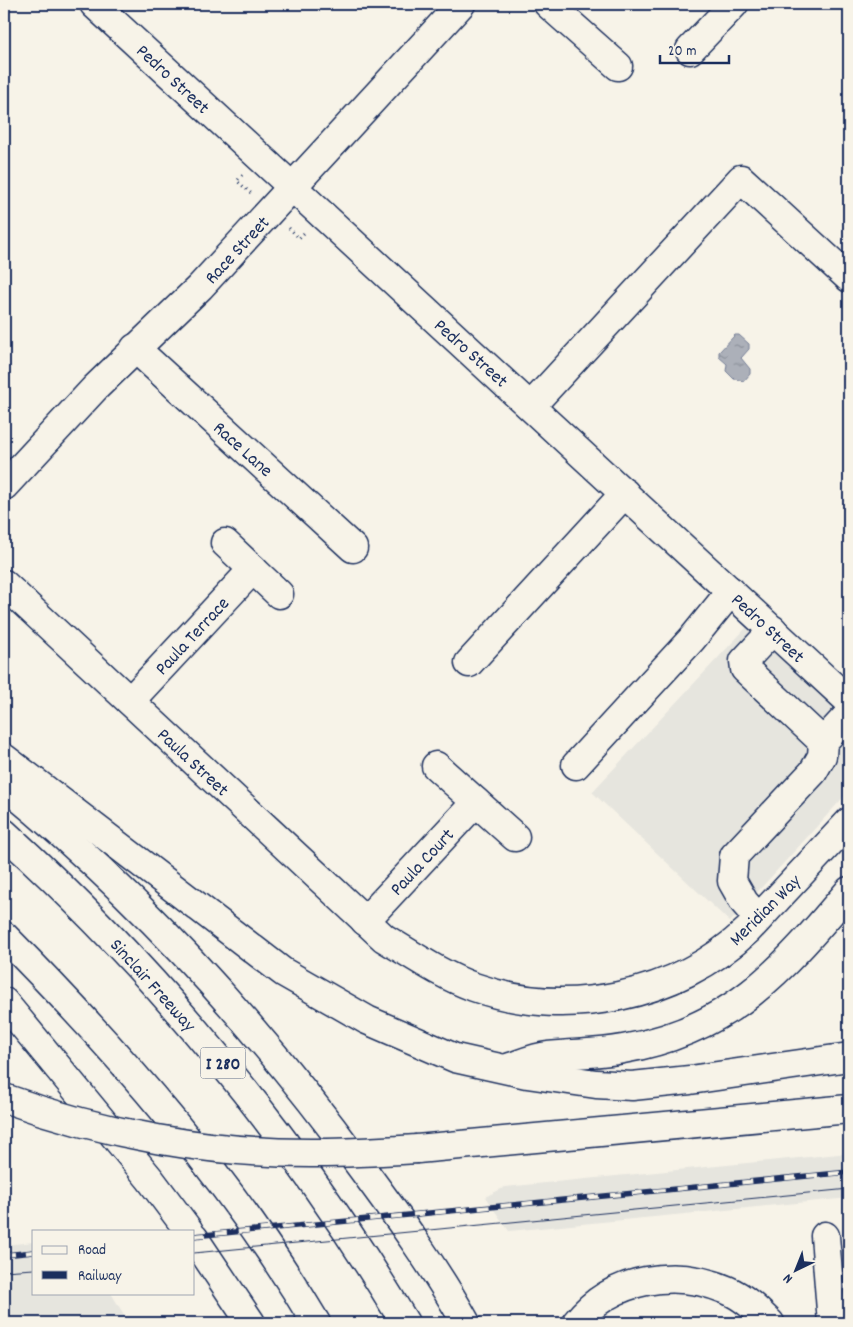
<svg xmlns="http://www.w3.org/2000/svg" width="853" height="1327" font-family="Dekko,sans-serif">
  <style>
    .built { fill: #e6e5de }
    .water { fill: url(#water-ripples); stroke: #727c95 }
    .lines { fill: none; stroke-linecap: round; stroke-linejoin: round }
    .minor-casing { stroke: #1b2f5e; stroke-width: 31 }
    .highway-casing { stroke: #1b2f5e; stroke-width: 31 }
    .path { stroke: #1b2f5e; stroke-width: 3; stroke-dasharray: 1 4; stroke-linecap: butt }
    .minor { stroke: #f7f3e8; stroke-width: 28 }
    .highway { stroke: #f7f3e8; stroke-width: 28 }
    .tram { stroke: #1b2f5e; stroke-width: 1 }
    .rail-casing { stroke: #1b2f5e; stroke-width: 5.5 }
    .rail { stroke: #f7f3e8; stroke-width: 4; stroke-dasharray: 11; stroke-linecap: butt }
    .highway-bridge-casing { stroke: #1b2f5e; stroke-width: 31; stroke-linecap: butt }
    .highway-bridge { stroke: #f7f3e8; stroke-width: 28 }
    .labels { text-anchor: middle; stroke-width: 4; stroke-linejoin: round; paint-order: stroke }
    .shield { fill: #f7f3e8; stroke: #5d6a87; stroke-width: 1 }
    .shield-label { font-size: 18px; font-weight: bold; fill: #1b2f5e }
    .street-label { font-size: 19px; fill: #1b2f5e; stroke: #f7f3e8 }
  </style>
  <defs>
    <pattern id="water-ripples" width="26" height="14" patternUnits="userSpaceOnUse" patternTransform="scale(1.25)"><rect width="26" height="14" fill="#acb0b9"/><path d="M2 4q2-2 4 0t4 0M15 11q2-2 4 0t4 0" fill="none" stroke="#8b909a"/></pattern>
  </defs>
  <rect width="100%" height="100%" fill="#f7f3e8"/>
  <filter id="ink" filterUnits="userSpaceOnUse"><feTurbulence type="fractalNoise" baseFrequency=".02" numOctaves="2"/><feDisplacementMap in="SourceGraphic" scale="10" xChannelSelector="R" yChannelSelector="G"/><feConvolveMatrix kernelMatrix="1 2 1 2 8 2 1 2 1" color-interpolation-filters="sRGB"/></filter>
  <g filter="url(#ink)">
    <g class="built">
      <polygon points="746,628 849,720 849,791 730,922 592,792"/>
      <polygon points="849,1153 849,1198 509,1231 485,1197 505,1187"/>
      <polygon points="34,1242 34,1293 111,1293 129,1323 4,1323 4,1245"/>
    </g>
    <polygon class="water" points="735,335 739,335 749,344 749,349 741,358 750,369 750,374 744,381 734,379 726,371 727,364 719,357 719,352"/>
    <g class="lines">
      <g class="minor-casing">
        <g id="minor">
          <polyline points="94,4 849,701"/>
          <polyline points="548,4 618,66"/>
          <polyline points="690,50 734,4"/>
          <polyline points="135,348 353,548"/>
          <polyline points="531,406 741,179 849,278"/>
          <polyline points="4,486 95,388 200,287 461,4"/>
          <polyline points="225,543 279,594"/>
          <path d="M4,584L384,938C414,956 441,975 474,987C566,1020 677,997 748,930C758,920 767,909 777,899C801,873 825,848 849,822"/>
          <polyline points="773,630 744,661 745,669 823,742"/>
          <polyline points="469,663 625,493"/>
          <polyline points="130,701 253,569"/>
          <polyline points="576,765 692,639 731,591"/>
          <polyline points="436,766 515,837"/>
          <polyline points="758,918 744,902 732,881 734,856 813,772 822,756 823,742 849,714"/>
          <polyline points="365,921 476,802"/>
          <polyline points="825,1236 832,1323"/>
        </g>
      </g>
      <g class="highway-casing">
        <g id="highway">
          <polyline points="4,758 283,972 367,1020 455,1058 527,1074 596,1084 632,1086 690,1080 849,1057"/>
          <path d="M4,785C138,895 258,1026 361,1167C398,1217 436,1269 466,1323"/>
          <path d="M4,833C161,976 296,1141 405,1323"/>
          <path d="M4,936C121,1054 231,1180 316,1323"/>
          <polyline points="4,1002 150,1179 189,1231"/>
          <path d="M508,1068C520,1064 535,1057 548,1056C573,1053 598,1054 623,1049C732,1030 782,970 849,891"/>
          <polyline points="417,1149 849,1109"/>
          <polyline points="194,1238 251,1323"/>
          <path d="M576,1323C612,1277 676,1268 727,1290C744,1297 757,1310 770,1323"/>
        </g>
      </g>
      <g class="path">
        <polyline points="242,175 237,181 253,195"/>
        <polyline points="289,228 299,238 304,233"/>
      </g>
      <use href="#minor" class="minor"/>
      <use href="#highway" class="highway"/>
      <g class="tram">
        <polyline points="194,1253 849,1189"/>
        <polyline points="4,1271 34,1269"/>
      </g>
      <g class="rail-casing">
        <g id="rail">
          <polyline points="194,1236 849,1172"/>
          <polyline points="4,1255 34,1252"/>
        </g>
      </g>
      <use href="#rail" class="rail"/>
      <g class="highway-bridge-casing">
        <path id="highway-bridge" d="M4,1098C103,1134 212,1154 318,1153C351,1153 384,1151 417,1149"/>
      </g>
      <use href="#highway-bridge" class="highway-bridge"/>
    </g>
  </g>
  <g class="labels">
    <rect class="shield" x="200.5" y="1047.5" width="45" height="31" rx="4"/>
    <g class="shield-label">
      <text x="223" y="1069">I 280</text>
    </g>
    <g class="street-label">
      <text transform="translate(174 78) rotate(43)" y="7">Pedro Street</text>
      <text transform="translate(236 249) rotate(-47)" y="7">Race Street</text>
      <text transform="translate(472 352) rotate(42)" y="7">Pedro Street</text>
      <text transform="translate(244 448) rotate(42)" y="7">Race Lane</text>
      <text transform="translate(769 627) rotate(43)" y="7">Pedro Street</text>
      <text transform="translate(191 635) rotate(-47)" y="7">Paula Terrace</text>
      <text transform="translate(194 761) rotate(43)" y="7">Paula Street</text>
      <text transform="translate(421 861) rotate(-47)" y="7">Paula Court</text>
      <text transform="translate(764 909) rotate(-45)" y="7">Meridian Way</text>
      <text transform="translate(154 984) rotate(48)" y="7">Sinclair Freeway</text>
    </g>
  </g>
  <rect width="853" height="1327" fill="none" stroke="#f7f3e8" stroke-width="20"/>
  <rect x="10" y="10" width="833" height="1307" fill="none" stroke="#1b2f5e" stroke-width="2" filter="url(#ink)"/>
  <rect x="32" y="1230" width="162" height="65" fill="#f7f3e8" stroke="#9fa5b1"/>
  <rect x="42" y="1246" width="25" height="8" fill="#f7f3e8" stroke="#9fa5b1"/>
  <text x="78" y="1254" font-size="15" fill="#1b2f5e">Road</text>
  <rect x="42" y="1271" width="25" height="8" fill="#1b2f5e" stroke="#9fa5b1"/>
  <text x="78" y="1280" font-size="15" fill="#1b2f5e">Railway</text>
  <g transform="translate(796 1270) rotate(223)" stroke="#f7f3e8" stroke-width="4" paint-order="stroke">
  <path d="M0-4L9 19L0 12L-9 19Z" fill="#1b2f5e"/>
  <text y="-8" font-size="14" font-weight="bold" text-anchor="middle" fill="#1b2f5e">N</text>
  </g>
  <path d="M660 55v8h69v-8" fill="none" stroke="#1b2f5e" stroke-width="2.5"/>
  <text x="668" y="55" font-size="15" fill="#1b2f5e" stroke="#f7f3e8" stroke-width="4" paint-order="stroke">20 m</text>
</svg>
